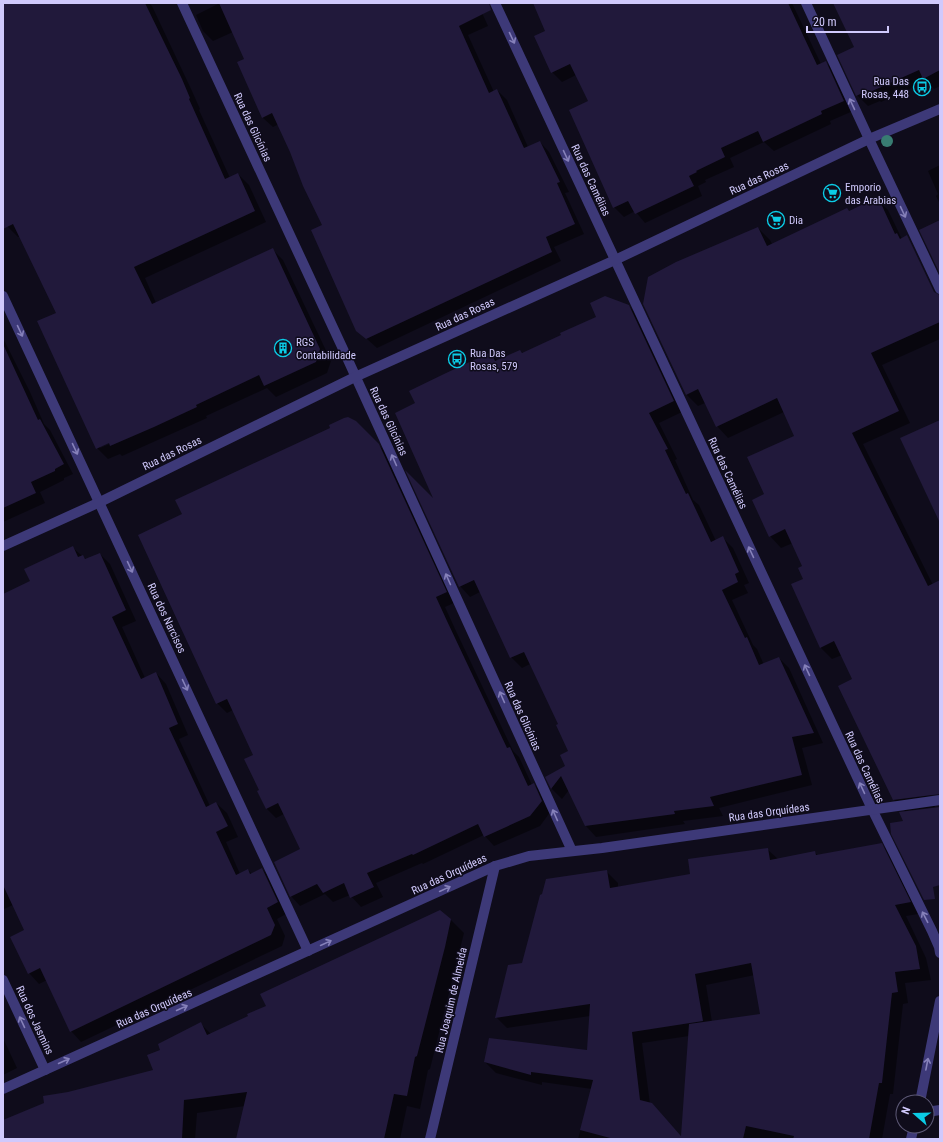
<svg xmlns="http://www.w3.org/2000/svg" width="943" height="1142" font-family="'Roboto Condensed',sans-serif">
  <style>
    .shadow { fill: #0007; fill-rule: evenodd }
    .building { fill: #21193b; fill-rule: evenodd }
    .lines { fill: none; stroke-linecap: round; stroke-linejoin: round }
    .street { stroke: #3d3978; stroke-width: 10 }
    .tree { fill: #387c72 }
    .oneway { stroke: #8681ba }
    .labels { text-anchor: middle; stroke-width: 3; stroke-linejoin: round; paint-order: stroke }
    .poi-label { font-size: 11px; fill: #d0c9fc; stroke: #0f0c1b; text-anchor: start }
    .street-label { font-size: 11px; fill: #d0c9fc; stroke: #0f0c1b }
  </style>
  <rect width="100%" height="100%" fill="#0f0c1b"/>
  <g class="shadow">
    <path d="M3,3H149L152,6L192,91L200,109L199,110L230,178L238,174L249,185L266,222L145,278L156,303L272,249L283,260L331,361L327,373L276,397L267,388L206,416L207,418L122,456L120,454L108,459L97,448L57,313L20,236L18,237L7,226L3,218ZM113,440L114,442L100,448V446Z"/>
    <polygon points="220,3 480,3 478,4 488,26 468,35 494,92 497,90 507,100 528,147 540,142 549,152 569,192 565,193 584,234 554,247 561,261 377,348 357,330 323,225 279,124 273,127 263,118 238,63 245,59 233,32 213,41 203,31 196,15"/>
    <polygon points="534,3 792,3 821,64 825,62 835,71 853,111 830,121 831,124 774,151 764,142 730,158 734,167 705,180 706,182 698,186 702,196 645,223 635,211 624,217 614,207 589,102 576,75 562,82 552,72 547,31"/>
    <polygon points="834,3 940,3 940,86 934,89 927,81 881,102 880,101 868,106 857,95 855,48"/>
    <polygon points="940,165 940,204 936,196 938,194 928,171"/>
    <polygon points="877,199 888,210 940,319 940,339 882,365 910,423 863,444 933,585 940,581 940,787 929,788 935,807 905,811 894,800 853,680 842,655 832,659 821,648 804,580 804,566 793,543 781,548 770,536 765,495 796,436 784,412 728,438 717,426 705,403 698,406 686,394 758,228 770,240 772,244"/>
    <polygon points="629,306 639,317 684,411 659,423 677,459 675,460 693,500 699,505 716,541 723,538 733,548 749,583 744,585 748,593 732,600 753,645 757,649 764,665 779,658 789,668 823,743 802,748 812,785 719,808 723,816 683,821 685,824 596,837 586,826 569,790 562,799 552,789 547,777 566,767 569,751 559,724 530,664 522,668 511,657 480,592 470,597 460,586 436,502 416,404 491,354 498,361 520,351 523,353"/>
    <polygon points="3,339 5,342 30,392 44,424 50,430 73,474 64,478 64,480 40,492 45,503 3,522"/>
    <polygon points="355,422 389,455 456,602 445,607 456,631 513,751 519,757 532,785 533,784 543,793 551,811 540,826 494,846 484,835 423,864 422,863 376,883 383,897 361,907 350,895 333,902 325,894 300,906 291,896 301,849 284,814 276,818 267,809 259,791 260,791 255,755 233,710 227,713 217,703 183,514"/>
    <polygon points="73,548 87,560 100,554 110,564 136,621 122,627 145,678 156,673 166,684 188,735 179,739 210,806 216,803 227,813 238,837 226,842 240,874 248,870 252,874 262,869 272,879 288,913 277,919 285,936 282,946 81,1042 71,1031 47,980 39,984 29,973 26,931 13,905 4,909 3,907 3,595 32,582"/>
    <path d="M881,844L893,856L915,902L918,914L906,916L926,958L931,980L905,983L908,1003L903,1004L893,1094H890L882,1139H578L592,1089L542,1082V1085L496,1073L485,1062L588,1052L590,1016L507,1028L496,1017L523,964L606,871L618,883V887L691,875L767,849L778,859L815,853L818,855ZM755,975L761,1015L712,1022L706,985ZM689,1036L682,1137L650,1104L642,1043Z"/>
    <polygon points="451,920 464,933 430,1069 428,1070 420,1109 407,1106 400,1139 237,1139 245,1106 197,1113 195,1139 3,1139 3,1121 69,1093 155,1071 162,1050 201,1024 211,1034"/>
    <polygon points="3,1038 17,1068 3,1075"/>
  </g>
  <g class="building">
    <polygon points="3,3 145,3 182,79 190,98 189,99 225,179 238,173 255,211 134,267 152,304 273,248 320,349 316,362 264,386 259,375 196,405 197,407 154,427 110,446 109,443 96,449 37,321 56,313 13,224 3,229"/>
    <polygon points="219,3 489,3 491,10 459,26 489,93 497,89 524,148 540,141 560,182 557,183 575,224 546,237 552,252 366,339 356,331 311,230 322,225 303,186 290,152 272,113 262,118 237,62 244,59"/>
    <polygon points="533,3 788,3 817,65 826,61 844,101 821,111 822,114 763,142 758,131 721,148 725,157 696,171 697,172 689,176 694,186 635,214 628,201 613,208 569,110 588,101 570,64 551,73 534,36 545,31"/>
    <polygon points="833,3 940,3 940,70 923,79 919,70 870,92 869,90 856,96 837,55 854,47"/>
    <polygon points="878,197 895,234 897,233 900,239 907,235 934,292 940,295 940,322 871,353 899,411 852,433 928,586 940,580 940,794 893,800 838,686 852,679 834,641 820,648 791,584 803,579 798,568 802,566 785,529 769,537 752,500 764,494 747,457 794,436 777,398 716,427 698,389 686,395 643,304 648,277 676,262 758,227 767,246 847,208 849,211"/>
    <polygon points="940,220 940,274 919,230"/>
    <polygon points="605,296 629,305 674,401 649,413 668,449 665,450 686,494 688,493 711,542 723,536 739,572 735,574 738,582 722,590 745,638 747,637 759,665 779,657 814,733 792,737 802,775 710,797 714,806 674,811 675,814 585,826 561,776 551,789 545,777 565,766 560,755 568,751 556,725 558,724 524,652 510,658 474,580 459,587 405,470 433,498 395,413 415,403 409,391 444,374 491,352 495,361 520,350 522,353 561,335 560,333 596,317 590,303"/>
    <polygon points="3,344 38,420 40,419 64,464 55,469 55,471 31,482 36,493 3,508"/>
    <polygon points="348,417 356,421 379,444 447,592 436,597 447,621 507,748 510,747 528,786 534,783 542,801 530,816 484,837 478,824 413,855 412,854 367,873 374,887 350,898 344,883 323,893 317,884 290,897 274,862 300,849 278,803 266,809 257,791 259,790 244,759 253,755 227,699 216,704 138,535 182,514 175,500 330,428 329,425 344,418"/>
    <polygon points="940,420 940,523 900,438"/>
    <polygon points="73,546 78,557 83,555 85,559 100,553 126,610 112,617 141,679 156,672 178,724 169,728 206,807 216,802 228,826 216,832 236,875 248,869 250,874 262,868 278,902 267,908 275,925 271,935 70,1032 40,968 28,974 10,937 24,930 3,885 3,594 30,581 24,569"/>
    <polygon points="940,807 940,885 933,887 935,899 924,900 891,834 890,823 903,821 899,812"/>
    <path d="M882,843L911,902L895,905L916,946L920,969L895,972L898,992L892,993L882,1083H879L869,1139H793L794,1136L746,1126L743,1139H614L580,1130L593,1080L531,1072V1075L484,1062L489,1038L587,1050L590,1004L495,1018L508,965L522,963L540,895L542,894L546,879L607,870L610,888L690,874L688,859L768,848L770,860L815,851L816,855ZM751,963L760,1014L689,1024L681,1136L652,1103L640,1100L632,1032L703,1021L695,974Z"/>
    <polygon points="440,910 451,919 445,947 417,1056 415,1057 407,1096 394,1094 384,1139 236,1139 247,1092 184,1100 182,1139 3,1139 3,1120 44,1103 43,1096 68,1092 153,1070 147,1055 160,1050 158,1044 201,1022 207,1035 248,1016 247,1014 266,1006 260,994"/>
  </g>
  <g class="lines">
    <g class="street">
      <polyline points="182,3 343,349 572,851"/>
      <polyline points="495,3 872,809 932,931 939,947 940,953"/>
      <polyline points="806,3 869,139 940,289"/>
      <polyline points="3,296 308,951"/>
      <polyline points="3,546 100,502 355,377 615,260 869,139 940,109"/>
      <polyline points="3,980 45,1070"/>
      <polyline points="3,1089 495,866 529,856 602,848 940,800"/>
      <polyline points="920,1102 940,1001"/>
      <polyline points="927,1112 940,1110"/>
      <polyline points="430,1139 495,866"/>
      <polyline points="911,1139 914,1126"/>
    </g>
  </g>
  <circle class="tree" cx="887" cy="141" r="6"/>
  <defs><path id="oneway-shaft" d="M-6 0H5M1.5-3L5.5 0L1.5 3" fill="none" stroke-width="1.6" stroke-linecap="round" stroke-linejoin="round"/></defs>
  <g class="oneway">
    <use href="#oneway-shaft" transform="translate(512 38) rotate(65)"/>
    <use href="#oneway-shaft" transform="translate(852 104) rotate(-115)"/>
    <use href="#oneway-shaft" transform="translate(566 156) rotate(65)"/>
    <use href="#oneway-shaft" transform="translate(903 212) rotate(65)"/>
    <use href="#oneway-shaft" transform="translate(20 331) rotate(65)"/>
    <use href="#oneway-shaft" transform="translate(75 449) rotate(65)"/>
    <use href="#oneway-shaft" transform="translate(394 460) rotate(-114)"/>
    <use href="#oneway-shaft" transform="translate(751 552) rotate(-115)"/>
    <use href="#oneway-shaft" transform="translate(130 567) rotate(65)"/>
    <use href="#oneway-shaft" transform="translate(448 579) rotate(-114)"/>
    <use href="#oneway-shaft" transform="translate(807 670) rotate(-115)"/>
    <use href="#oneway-shaft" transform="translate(185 685) rotate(65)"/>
    <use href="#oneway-shaft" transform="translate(502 697) rotate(-114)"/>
    <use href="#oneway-shaft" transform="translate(862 788) rotate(-115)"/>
    <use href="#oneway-shaft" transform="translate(555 815) rotate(-114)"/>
    <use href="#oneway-shaft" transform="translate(445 889) rotate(-25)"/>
    <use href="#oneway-shaft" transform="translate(925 917) rotate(-117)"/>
    <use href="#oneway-shaft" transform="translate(326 943) rotate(-25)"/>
    <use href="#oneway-shaft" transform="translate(182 1008) rotate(-24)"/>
    <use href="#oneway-shaft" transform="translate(22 1022) rotate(-115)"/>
    <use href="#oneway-shaft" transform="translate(64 1061) rotate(-24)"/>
    <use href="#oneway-shaft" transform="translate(927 1064) rotate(-79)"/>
  </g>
  <defs>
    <g id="bus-ring" transform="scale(0.9)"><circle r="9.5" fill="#0f0c1b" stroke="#0bcce6" stroke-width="1.5"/><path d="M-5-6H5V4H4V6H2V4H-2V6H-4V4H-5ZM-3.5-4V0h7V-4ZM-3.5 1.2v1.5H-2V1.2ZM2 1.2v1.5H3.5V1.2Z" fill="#0bcce6"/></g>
    <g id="supermarket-ring" transform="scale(0.9)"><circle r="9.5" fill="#0f0c1b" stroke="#0bcce6" stroke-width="1.5"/><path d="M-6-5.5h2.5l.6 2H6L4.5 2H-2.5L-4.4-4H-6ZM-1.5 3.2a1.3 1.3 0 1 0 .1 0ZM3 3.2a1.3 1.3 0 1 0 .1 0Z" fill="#0bcce6"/></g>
    <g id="building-ring" transform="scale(0.9)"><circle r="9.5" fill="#0f0c1b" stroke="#0bcce6" stroke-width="1.5"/><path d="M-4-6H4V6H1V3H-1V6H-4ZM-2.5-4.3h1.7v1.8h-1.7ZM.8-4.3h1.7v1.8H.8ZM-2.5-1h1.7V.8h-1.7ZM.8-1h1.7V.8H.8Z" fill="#0bcce6"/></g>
  </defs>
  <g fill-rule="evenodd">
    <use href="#bus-ring" x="922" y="87"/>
    <use href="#supermarket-ring" x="832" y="193"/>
    <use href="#supermarket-ring" x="776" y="220"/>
    <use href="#building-ring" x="283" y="348"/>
    <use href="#bus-ring" x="457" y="359"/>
  </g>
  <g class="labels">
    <g class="poi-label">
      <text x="909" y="85" text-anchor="end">Rua Das<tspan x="909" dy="13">Rosas, 448</tspan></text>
      <text x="845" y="191">Emporio<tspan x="845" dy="13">das Arabias</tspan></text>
      <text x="789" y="224">Dia</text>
      <text x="296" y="346">RGS<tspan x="296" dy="13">Contabilidade</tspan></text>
      <text x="470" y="357">Rua Das<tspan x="470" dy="13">Rosas, 579</tspan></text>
    </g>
    <g class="street-label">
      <text transform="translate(253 127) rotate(65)" y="4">Rua das Glicínias</text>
      <text transform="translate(759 178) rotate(-25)" y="4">Rua das Rosas</text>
      <text transform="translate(591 180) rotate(65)" y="4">Rua das Camélias</text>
      <text transform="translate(465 314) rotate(-25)" y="4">Rua das Rosas</text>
      <text transform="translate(389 421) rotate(65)" y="4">Rua das Glicínias</text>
      <text transform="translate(172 453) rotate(-26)" y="4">Rua das Rosas</text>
      <text transform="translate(728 473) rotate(65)" y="4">Rua das Camélias</text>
      <text transform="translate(167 618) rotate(65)" y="4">Rua dos Narcisos</text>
      <text transform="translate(523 716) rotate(66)" y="4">Rua das Glicínias</text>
      <text transform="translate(865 767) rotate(65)" y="4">Rua das Camélias</text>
      <text transform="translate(769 812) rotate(-8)" y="4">Rua das Orquídeas</text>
      <text transform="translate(449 874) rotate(-25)" y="4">Rua das Orquídeas</text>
      <text transform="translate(451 1000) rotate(-77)" y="4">Rua Joaquim de Almeida</text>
      <text transform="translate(154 1008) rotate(-24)" y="4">Rua das Orquídeas</text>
      <text transform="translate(35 1020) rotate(65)" y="4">Rua dos Jasmins</text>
    </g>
  </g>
  <rect width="943" height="1142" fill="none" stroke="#d0c9fc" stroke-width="8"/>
  <g transform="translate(915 1114) rotate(290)"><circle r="19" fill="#0f0c1b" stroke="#5c5875"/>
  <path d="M0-3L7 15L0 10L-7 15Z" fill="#0bcce6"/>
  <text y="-6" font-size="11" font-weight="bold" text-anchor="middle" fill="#d0c9fc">N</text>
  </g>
  <path d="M807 26v6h81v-6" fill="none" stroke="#d0c9fc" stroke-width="2"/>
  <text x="813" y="26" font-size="12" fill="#d0c9fc" stroke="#0f0c1b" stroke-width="3" paint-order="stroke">20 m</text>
</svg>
